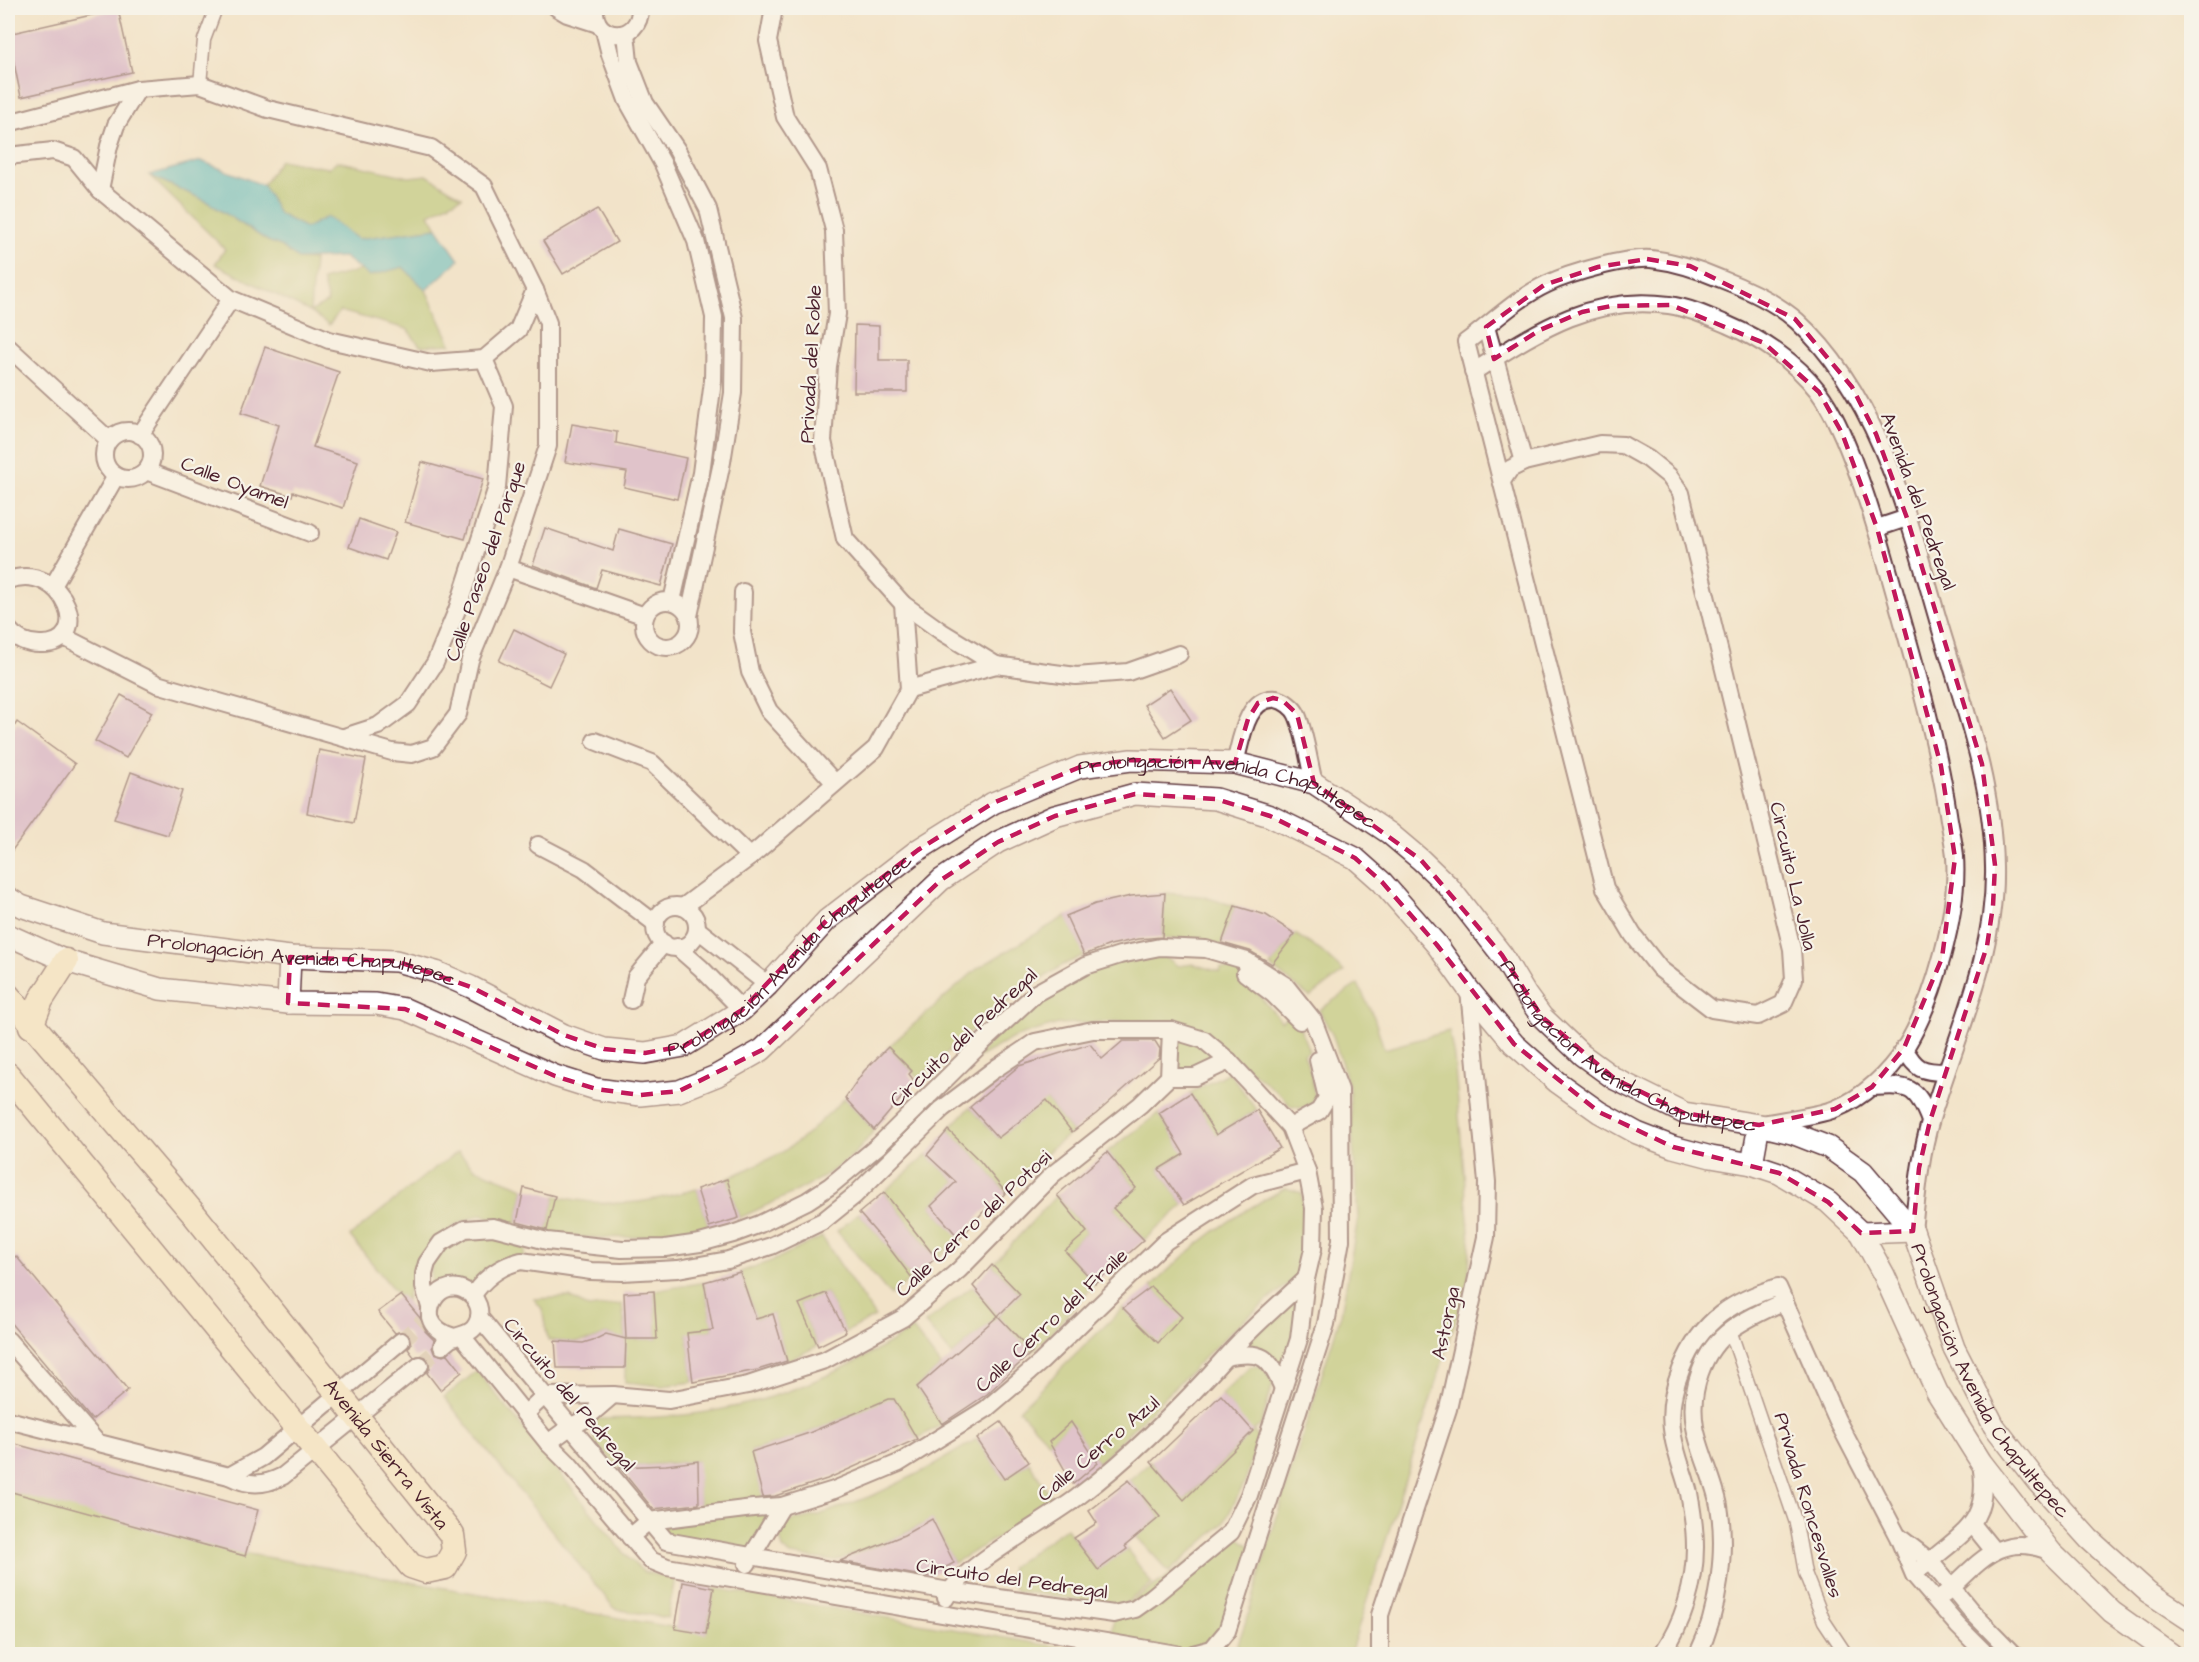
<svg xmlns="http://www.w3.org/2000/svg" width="2199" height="1662" font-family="'Architects Daughter',sans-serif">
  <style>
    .green { fill: #a9bf63; stroke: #7a6f47; stroke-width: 1.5 }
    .water { fill: #48b7c2; stroke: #496b76; stroke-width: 1.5 }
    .building { fill: #ca9bcc }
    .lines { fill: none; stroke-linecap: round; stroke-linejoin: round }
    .minor-tunnel { stroke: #d0bca9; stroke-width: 16; stroke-dasharray: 16 8; stroke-linecap: butt }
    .pedestrian-casing { stroke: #633c43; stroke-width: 15 }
    .minor-casing { stroke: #633c43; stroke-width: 20 }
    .tertiary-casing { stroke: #633c43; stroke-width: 24 }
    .secondary-casing { stroke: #633c43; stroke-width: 27 }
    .pedestrian { stroke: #fff; stroke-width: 12 }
    .minor { stroke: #fff; stroke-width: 16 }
    .tertiary { stroke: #fff; stroke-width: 21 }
    .secondary { stroke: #f9e7c3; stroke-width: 24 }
    .marked { fill: none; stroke: #c2185b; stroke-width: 4.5; stroke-dasharray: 12 8; stroke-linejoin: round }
    .labels { text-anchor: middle; stroke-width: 4.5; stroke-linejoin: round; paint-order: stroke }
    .street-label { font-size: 20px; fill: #4a1f2b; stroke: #f7f3e8 }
  </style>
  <rect width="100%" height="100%" fill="#f7f3e8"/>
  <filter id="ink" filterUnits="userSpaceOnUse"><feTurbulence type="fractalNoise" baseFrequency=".0167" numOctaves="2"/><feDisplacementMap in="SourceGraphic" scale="12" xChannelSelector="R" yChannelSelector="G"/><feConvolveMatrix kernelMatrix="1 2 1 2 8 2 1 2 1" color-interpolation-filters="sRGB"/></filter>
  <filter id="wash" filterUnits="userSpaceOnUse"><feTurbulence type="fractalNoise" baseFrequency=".008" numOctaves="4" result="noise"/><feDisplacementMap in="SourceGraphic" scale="24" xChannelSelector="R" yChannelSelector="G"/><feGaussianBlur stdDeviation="1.35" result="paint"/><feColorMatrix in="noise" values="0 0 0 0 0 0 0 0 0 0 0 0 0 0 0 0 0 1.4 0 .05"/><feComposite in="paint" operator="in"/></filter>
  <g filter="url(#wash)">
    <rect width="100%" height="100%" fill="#f2e3c9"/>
    <g class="green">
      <polygon points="280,160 328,168 337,161 409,177 427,175 462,197 429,214 437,228 358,239 327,218 306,228 279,214 263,185"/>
      <polygon points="149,175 206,201 268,241 281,246 298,259 314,260 310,312 328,302 322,280 361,270 369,276 403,267 426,290 451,344 420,346 407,329 340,311 329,325 310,312 215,264 225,249"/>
      <polygon points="1165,893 1201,896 1235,906 1221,946 1193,941 1162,938"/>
      <polygon points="1066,916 1085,955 1061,966 985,1018 919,1078 888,1047 978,968"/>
      <polygon points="1295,934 1321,951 1344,972 1310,997 1270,966"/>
      <polygon points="1162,954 1178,966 1193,964 1220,972 1221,968 1238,971 1281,1021 1290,1015 1300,1028 1309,1051 1304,1054 1311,1073 1315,1098 1309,1107 1299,1108 1290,1106 1283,1097 1229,1053 1156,1024 1125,1021 1058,1024 1013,1038 970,1062 1027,1007 1070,980 1120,961"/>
      <polygon points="1358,984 1374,1017 1384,1049 1449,1031 1454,1057 1470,1242 1469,1278 1350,1654 1231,1654 1235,1652 1249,1612 1272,1532 1341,1314 1358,1218 1349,1087 1333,1036 1319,1010"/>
      <polygon points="1174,1032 1228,1061 1169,1077"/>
      <polygon points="1020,1066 1072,1132 1051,1149 1006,1193 978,1159 948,1130 970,1107 998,1138 1026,1116 999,1082"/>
      <polygon points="1229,1072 1257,1110 1215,1135 1190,1093"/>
      <path d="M845,1098L874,1130C868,1138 861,1148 853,1155C821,1183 778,1200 739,1218L727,1179L781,1153L804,1137Z"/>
      <polygon points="1159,1113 1184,1153 1159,1169 1184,1205 1144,1240 1113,1208 1136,1188 1107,1152"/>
      <polygon points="458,1152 474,1168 524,1188 516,1227 481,1214 458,1224 437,1240 415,1266 405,1304 350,1236 428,1173"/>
      <polygon points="927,1155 956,1182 931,1206 961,1239 936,1258 884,1192"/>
      <path d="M1286,1188L1302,1193L1304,1227L1300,1274L1232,1330L1098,1463L1071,1423L1049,1442L1019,1410L1123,1308L1158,1342L1181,1317L1151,1287C1192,1245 1233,1215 1286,1188Z"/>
      <path d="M697,1189L709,1227C651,1240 605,1239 546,1235L555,1196C582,1202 609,1205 638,1202C657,1200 677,1193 697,1189Z"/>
      <polygon points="1057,1195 1087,1232 1065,1251 1095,1283 1054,1330 1032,1352 998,1317 952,1355 925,1323 973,1286 998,1316 1020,1294 992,1265"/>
      <polygon points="859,1213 887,1245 912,1278 890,1295 837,1231"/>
      <polygon points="473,1230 526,1244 524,1257 478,1283 432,1300 431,1264 443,1246"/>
      <polygon points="822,1237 875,1317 846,1332 826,1293 799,1304 818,1346 787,1361 773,1314 756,1319 740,1272 774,1260"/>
      <polygon points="1305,1280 1283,1383 1276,1365 1238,1354"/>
      <path d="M704,1282L713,1330L687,1334L693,1382L662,1386L625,1382V1339L606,1334C587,1344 569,1343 548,1340L542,1309L534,1299L570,1297L588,1308L622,1304L626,1339H657L654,1291Z"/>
      <path d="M913,1329L941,1366L917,1387L942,1424L917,1439L893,1398L796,1438L751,1451L764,1499L699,1507L697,1461L619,1467L594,1442L595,1419C637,1418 681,1418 723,1409C792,1396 854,1366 913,1329Z"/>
      <polygon points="1251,1366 1262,1366 1273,1383 1261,1425 1253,1431 1258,1437 1245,1482 1224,1523 1169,1572 1136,1536 1160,1517 1129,1480 1151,1462 1185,1500 1252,1432 1221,1395"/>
      <polygon points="477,1371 629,1559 644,1572 675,1579 667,1618 615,1609 444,1397"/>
      <polygon points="977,1439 1004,1479 1029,1462 1053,1500 1031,1518 954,1563 932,1520 895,1538 835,1561 791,1555 783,1549 780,1537 784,1526 791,1521 819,1515 874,1495 927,1469"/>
      <polygon points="8,1487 248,1554 706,1633 714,1588 1099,1654 8,1654"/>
      <polygon points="780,1507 749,1555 667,1541 649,1521"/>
      <polygon points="1066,1528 1098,1569 1127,1549 1152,1584 1124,1604 1115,1607 1061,1597 1016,1591 1009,1580 1011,1567"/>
      <polygon points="1231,1532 1254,1549 1227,1631 1193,1654 1176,1654 1111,1643 1114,1614"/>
    </g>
    <polygon class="water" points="201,161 263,185 279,214 306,228 327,217 358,239 437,228 459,260 426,290 403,267 369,276 344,257 298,259 281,246 268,241 206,201 149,175"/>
    <g id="blocks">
      <g class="building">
        <polygon points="118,9 132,72 21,97 8,34"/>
        <polygon points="597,209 617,242 563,274 543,241"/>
        <polygon points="855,325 879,326 879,360 907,360 907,392 854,392"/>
        <polygon points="265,347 339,372 313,447 358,461 343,508 293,492 292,496 260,486 279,425 241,413"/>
        <polygon points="572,424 617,432 616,443 686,458 677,499 624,487 627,472 565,462"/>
        <polygon points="422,462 483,479 465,539 405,522"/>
        <polygon points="359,519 396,532 386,560 349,547"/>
        <polygon points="545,528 613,551 619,529 672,544 661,586 602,570 596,588 533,565"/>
        <polygon points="514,629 564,654 549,686 499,661"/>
        <polygon points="1170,688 1191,720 1165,737 1144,705"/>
        <polygon points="121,695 152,712 126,758 95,741"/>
        <polygon points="17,722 75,764 8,856 8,736"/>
        <polygon points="319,750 366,759 354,823 307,813"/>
        <polygon points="131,772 182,791 168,835 114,819"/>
        <polygon points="1165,893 1162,937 1138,939 1110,945 1084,955 1066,916 1095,904 1131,896"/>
        <polygon points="1235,906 1266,915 1295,934 1272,964 1250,951 1222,943"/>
        <polygon points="1123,1041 1155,1041 1160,1049 1159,1058 1096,1114 1072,1132 1047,1100 998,1138 970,1107 1019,1066 1090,1044 1102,1059"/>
        <polygon points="888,1047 912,1071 909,1074 915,1082 874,1130 845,1098 864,1071"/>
        <polygon points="1190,1093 1216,1135 1257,1110 1280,1148 1184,1205 1159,1169 1184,1154 1159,1113"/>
        <polygon points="948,1130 980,1161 1006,1193 982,1213 960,1239 931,1206 956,1182 927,1155"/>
        <polygon points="1107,1152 1136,1188 1113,1208 1144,1240 1095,1283 1065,1251 1087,1232 1057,1195"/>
        <polygon points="727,1179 739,1218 709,1227 697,1189"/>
        <polygon points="524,1188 555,1196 547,1230 517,1222"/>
        <polygon points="884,1192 936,1258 912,1278 887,1245 859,1213"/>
        <polygon points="16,1256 128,1390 92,1420 8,1320 8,1263"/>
        <polygon points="992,1265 1020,1294 998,1316 973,1286"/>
        <polygon points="740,1272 756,1319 773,1314 787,1361 757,1370 693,1382 687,1333 713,1330 704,1282"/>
        <polygon points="1151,1287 1182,1317 1158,1343 1123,1308"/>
        <polygon points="654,1291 657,1339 626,1339 625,1368 557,1368 555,1341 583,1343 596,1339 606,1334 626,1339 624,1293"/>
        <polygon points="826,1293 846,1332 818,1346 799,1304"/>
        <polygon points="401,1295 420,1318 425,1331 434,1340 432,1347 434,1353 443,1356 448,1354 462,1372 440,1390 427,1373 430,1368 428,1359 423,1355 414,1357 408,1349 411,1344 409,1335 404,1331 395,1333 378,1312"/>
        <polygon points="998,1316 1032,1352 987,1394 942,1424 917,1387"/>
        <polygon points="1221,1395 1253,1431 1184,1500 1151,1462"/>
        <polygon points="888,1399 894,1399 917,1439 827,1479 775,1496 763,1497 751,1452 809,1433"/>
        <polygon points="1001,1422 1029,1462 1004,1479 977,1439"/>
        <polygon points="1071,1422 1098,1463 1073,1484 1049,1442"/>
        <polygon points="8,1442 258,1510 245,1556 8,1491"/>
        <polygon points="698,1461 699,1504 653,1509 619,1467 666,1465"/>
        <polygon points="1129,1480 1160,1517 1125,1546 1127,1549 1098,1570 1074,1538 1097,1523 1089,1511"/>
        <polygon points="932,1519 954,1563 927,1577 840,1561 904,1535"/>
        <polygon points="683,1582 714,1588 706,1634 675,1629"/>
      </g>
    </g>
  </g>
  <g filter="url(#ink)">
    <use href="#blocks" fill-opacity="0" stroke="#633c43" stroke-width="1.5"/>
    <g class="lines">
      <g class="minor-tunnel">
        <polyline points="401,1341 422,1322"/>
        <polyline points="420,1365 442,1346"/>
      </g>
      <g class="pedestrian-casing">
        <g id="pedestrian">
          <polyline points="200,84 204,40 216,8"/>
          <polyline points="1730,1330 1796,1523 1805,1573 1824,1621 1846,1654"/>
        </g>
      </g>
      <g class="minor-casing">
        <g id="minor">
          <polyline points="557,8 567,14 598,24"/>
          <path d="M595,8C593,43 641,43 640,8"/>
          <polyline points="774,8 768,41 785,117 818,169 834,230 837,314 828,366 823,441 845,539 903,604 942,632 996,665 1076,676 1128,672 1179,654"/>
          <polyline points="604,30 610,54 627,100 663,164 696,241 714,317 713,381 701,473 672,601"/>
          <polyline points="626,33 629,62 645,103 677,150 708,209 734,318 733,393 722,462 689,616"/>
          <polyline points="8,123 138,89 200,84 268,109 431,148 484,186 535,290 548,323 548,446 508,568 470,660 458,714 433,747 412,754 392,752 157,684 64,637"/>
          <polyline points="8,156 53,151 74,158 100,190 231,299 329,340 431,363 484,359 518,330 535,290"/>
          <polyline points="100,190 109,146 116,125 138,89"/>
          <polyline points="1486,327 1524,462"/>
          <polyline points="8,347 109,440"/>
          <path d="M1473,372C1536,332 1591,294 1669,305C1690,308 1709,317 1728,325C1761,339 1796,362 1818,391C1833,411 1843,435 1852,458C1872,510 1887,565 1902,619C1920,683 1938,747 1948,813C1950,828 1954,842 1955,857C1959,912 1934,1001 1905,1048C1889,1073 1863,1098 1835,1109C1817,1116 1782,1120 1762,1124"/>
          <circle cx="128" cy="455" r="24"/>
          <polyline points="140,435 231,299"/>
          <polyline points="146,471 310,533"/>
          <path d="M1502,481L1510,469L1524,462L1600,444L1623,445L1648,459L1669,476L1681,493L1792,949L1794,979L1783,1004L1758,1016L1712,1009L1660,969L1633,935L1605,888L1466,342C1493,322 1517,298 1547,284C1570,273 1626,257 1651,259C1676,262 1698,269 1721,279C1747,289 1776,302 1797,321C1879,396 1908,517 1938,620C1962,701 1993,781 1994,867C1996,955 1956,1036 1931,1119C1920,1155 1917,1193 1913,1231"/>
          <polyline points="1877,528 1907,518"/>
          <polyline points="508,568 645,616"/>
          <path d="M8,580C66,560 95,646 40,644C27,644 16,639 8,629"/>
          <polyline points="53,586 116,476"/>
          <polyline points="743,592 742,632 750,672 769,711 835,783"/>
          <circle cx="667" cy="624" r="23"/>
          <polyline points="909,689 996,665"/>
          <polyline points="344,737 378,726 408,704 435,663 457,610 497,487 504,406 484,359"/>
          <polyline points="595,741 652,763 750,857"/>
          <path d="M1235,763C1241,742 1246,696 1276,699C1284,700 1294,708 1297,715C1305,733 1309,763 1314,783"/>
          <polyline points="538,845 584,869 656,924"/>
          <circle cx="676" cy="927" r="21"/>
          <polyline points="683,907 750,857 876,748 909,689 903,604"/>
          <polyline points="697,929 768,985"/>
          <polyline points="677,947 701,968 742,1010"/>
          <polyline points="1245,973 1273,994 1300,1021"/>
          <polyline points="631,1000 636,977 664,943"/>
          <path d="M1904,1048C1916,1070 1922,1072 1946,1072"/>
          <polyline points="1169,1077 1195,1077 1229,1061"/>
          <path d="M1872,1087C1909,1085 1916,1085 1930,1121"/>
          <polyline points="1290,1127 1319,1111 1327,1098 1318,1060"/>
          <path d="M473,1295C485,1277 500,1266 521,1261L591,1271L622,1272L678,1269L728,1260L771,1246L823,1221L854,1196L942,1109L992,1071L1035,1042L1093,1030H1171L1204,1040L1229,1061L1290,1127L1307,1171L1314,1208L1313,1249L1306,1279L1299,1339L1249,1495L1231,1532L1152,1597L1135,1609L1114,1614L949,1591L666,1541L479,1317"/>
          <polyline points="430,1307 424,1287 424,1274 427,1263 441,1243 465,1229 493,1227 547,1241 622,1249 665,1248 700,1243 733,1234 760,1224 807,1201 830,1186 878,1146 983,1042 1036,993 1085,966 1120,955 1160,947 1206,949 1247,961 1285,985 1313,1020 1340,1090 1341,1240 1326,1324 1227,1631 1212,1649 1193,1654"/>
          <polyline points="462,1336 548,1443 568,1463 650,1560 667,1567 1176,1654"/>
          <polyline points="8,1340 96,1441"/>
          <path d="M442,1346C445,1344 449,1339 453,1338C461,1334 468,1335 474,1328C493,1304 458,1273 437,1295C432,1301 429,1309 430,1317C433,1329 443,1334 454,1337"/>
          <path d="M1226,1357C1263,1350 1268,1356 1283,1388"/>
          <polyline points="525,1414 544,1396 613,1395 669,1400 748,1385 825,1360 903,1318 959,1270 1052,1175 1140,1105 1169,1077 1171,1030"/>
          <path d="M8,1420L229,1476C249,1486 263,1486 283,1476L420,1365"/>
          <polyline points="548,1443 571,1426 584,1420 613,1395"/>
          <polyline points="229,1476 263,1457 401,1341"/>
          <polyline points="1973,1525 1994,1551"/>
          <polyline points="630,1537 649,1521 753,1508 782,1506 834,1490 899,1463 986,1409 1041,1362 1166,1241 1253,1185 1307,1171"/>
          <polyline points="1899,1537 1930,1561 1972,1612 2013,1654"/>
          <polyline points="747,1564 782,1506"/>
          <path d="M1923,1567C1963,1532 1991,1523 1981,1463"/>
          <path d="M1945,1594C1979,1563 2001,1530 2051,1552"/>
          <path d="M946,1598C959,1567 1049,1520 1079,1496C1135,1454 1184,1404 1230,1352C1253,1326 1281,1303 1306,1279"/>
          <polyline points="1380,1654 1380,1615 1448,1409 1486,1237 1487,1182 1469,990"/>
          <path d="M1662,1654C1683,1623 1695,1585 1695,1547C1695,1530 1692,1509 1689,1493C1684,1473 1676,1455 1673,1436C1665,1394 1687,1340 1721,1314C1738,1301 1758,1293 1778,1287L1837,1420L1898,1537L1914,1575L1958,1626L1986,1654"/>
          <path d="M1698,1654C1718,1613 1727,1552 1719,1506C1714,1479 1700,1454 1695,1427C1689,1392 1702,1350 1732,1329C1749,1317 1767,1309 1785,1301"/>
        </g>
      </g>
      <g class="tertiary-casing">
        <g id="tertiary">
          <path id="s1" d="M8,898L21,906L103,933L290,957L396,961L436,972L471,987L564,1035L604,1049L645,1053L684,1046L742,1010L768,985L827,920L918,850L993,803L1080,767L1131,760L1235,763L1314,783L1389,833L1421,860L1448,886L1502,955L1526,995L1542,1017L1582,1055L1615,1079L1684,1113L1759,1125L1792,1133L1828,1147L1863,1172L1913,1231L1954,1348L1994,1426L2036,1480L2089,1539L2148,1592L2192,1621"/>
          <polyline points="8,935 66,961 160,989 288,1003 376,1004 405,1009 555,1076 596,1089 640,1095 679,1091 716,1076 762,1050 941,880 998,842 1055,816 1135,794 1216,799 1270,816 1355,858 1382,882 1437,945 1469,990 1514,1044 1557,1082 1599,1112 1637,1133 1673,1147 1711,1157 1752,1164 1779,1173 1828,1202 1861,1233 1884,1275 1937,1392 1981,1462 2051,1552 2112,1612 2171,1654"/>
          <polyline points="288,1003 290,957"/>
          <polyline points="1752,1164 1759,1125"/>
          <polyline points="1861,1233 1913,1231"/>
        </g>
      </g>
      <g class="secondary-casing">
        <g id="secondary">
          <path id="s2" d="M8,996L193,1213L452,1535L454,1551L445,1567L426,1571L411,1566L8,1075"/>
          <polyline points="31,1026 41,1000 66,961"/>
        </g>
      </g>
      <use href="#pedestrian" class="pedestrian"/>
      <use href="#minor" class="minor"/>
      <use href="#tertiary" class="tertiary"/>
      <use href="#secondary" class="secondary"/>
    </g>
  </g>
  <path d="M0 0H2199V1662H0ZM1647,259L1690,266L1795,319L1852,387L1876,434L1907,518L1982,764L1995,865L1993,906L1987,946L1930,1121L1919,1168L1913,1231L1861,1233L1828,1202L1779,1173L1673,1147L1599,1112L1514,1044L1437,945L1382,882L1355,858L1270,816L1216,799L1135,794L1055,816L998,842L941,880L762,1050L679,1091L640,1095L596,1089L555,1076L405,1009L288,1003L290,957L396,961L471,987L564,1035L604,1049L645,1053L684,1046L742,1010L827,920L918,850L993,803L1080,767L1131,760L1235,763L1248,719L1258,703L1273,698L1282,700L1297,714L1314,783L1421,860L1502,955L1542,1017L1615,1079L1684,1113L1759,1125L1835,1109L1872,1087L1904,1048L1942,958L1955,858L1941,766L1877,528L1842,433L1819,392L1764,343L1671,305L1611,306L1582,312L1540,330L1494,359L1486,327L1544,285L1598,267Z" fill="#f2e3c9" fill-opacity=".55" fill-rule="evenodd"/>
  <path class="marked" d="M1647,259L1690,266L1795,319L1852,387L1876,434L1907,518L1982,764L1995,865L1993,906L1987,946L1930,1121L1919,1168L1913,1231L1861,1233L1828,1202L1779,1173L1673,1147L1599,1112L1514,1044L1437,945L1382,882L1355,858L1270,816L1216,799L1135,794L1055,816L998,842L941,880L762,1050L679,1091L640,1095L596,1089L555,1076L405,1009L288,1003L290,957L396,961L471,987L564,1035L604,1049L645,1053L684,1046L742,1010L827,920L918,850L993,803L1080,767L1131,760L1235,763L1248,719L1258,703L1273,698L1282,700L1297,714L1314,783L1421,860L1502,955L1542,1017L1615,1079L1684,1113L1759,1125L1835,1109L1872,1087L1904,1048L1942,958L1955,858L1941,766L1877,528L1842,433L1819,392L1764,343L1671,305L1611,306L1582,312L1540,330L1494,359L1486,327L1544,285L1598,267Z"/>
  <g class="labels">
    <g class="street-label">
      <text transform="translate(810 364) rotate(-87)" y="7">Privada del Roble</text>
      <text transform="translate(235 482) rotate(21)" y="7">Calle Oyamel</text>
      <text transform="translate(1919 501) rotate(70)" y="7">Avenida del Pedregal</text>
      <text transform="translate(485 561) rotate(-71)" y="7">Calle Paseo del Parque</text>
      <text dy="7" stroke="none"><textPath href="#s1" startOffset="1347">Prolongación Avenida Chapultepec</textPath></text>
      <text transform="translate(1794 876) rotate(77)" y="7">Circuito La Jolla</text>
      <text dy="7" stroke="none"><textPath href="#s1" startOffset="843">Prolongación Avenida Chapultepec</textPath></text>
      <text dy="7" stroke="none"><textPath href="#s1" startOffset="303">Prolongación Avenida Chapultepec</textPath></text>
      <text transform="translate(963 1037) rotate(-43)" y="7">Circuito del Pedregal</text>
      <text dy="7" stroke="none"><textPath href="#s1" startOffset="1851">Prolongación Avenida Chapultepec</textPath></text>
      <text transform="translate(973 1223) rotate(-43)" y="7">Calle Cerro del Potosi</text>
      <text transform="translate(1051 1320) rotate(-43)" y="7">Calle Cerro del Fraile</text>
      <text transform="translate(1445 1323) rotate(-78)" y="7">Astorga</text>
      <text dy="7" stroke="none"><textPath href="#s1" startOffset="2373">Prolongación Avenida Chapultepec</textPath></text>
      <text transform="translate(570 1394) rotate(50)" y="7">Circuito del Pedregal</text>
      <text transform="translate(1098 1448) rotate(-40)" y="7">Calle Cerro Azul</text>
      <text dy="7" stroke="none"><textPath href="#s2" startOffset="594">Avenida Sierra Vista</textPath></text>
      <text transform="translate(1809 1505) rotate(73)" y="7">Privada Roncesvalles</text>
      <text transform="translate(1012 1578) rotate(8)" y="7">Circuito del Pedregal</text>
    </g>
  </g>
  <rect width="2199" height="1662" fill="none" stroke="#f7f3e8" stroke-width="30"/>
</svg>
